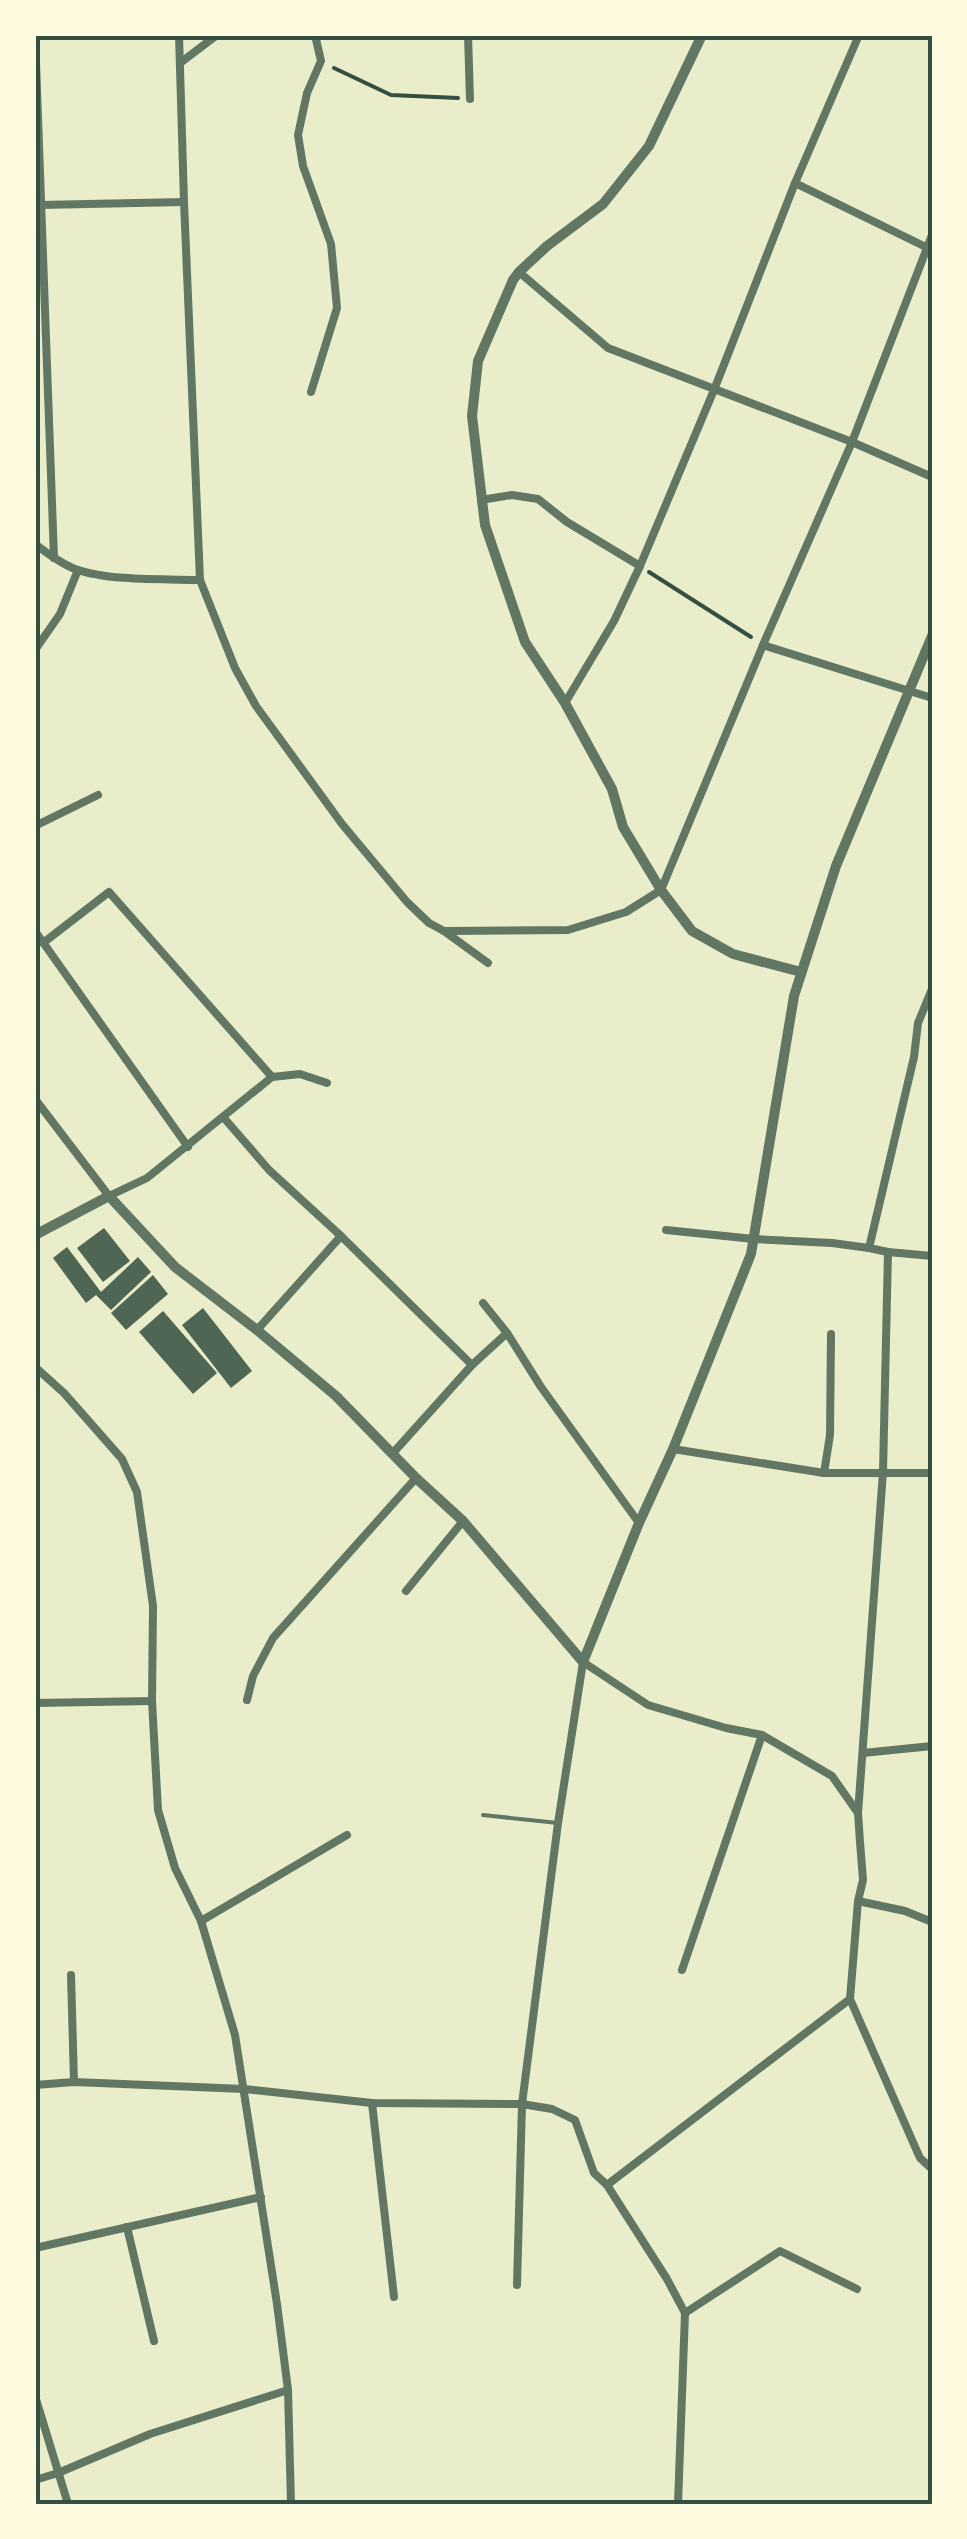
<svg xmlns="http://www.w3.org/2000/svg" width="967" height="2539" font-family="'DejaVu Sans',sans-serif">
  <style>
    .building { fill: #4f6655 }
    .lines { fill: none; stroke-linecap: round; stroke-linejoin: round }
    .path { stroke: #344e41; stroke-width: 4 }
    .service { stroke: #617663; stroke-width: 4 }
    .minor { stroke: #617663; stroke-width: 8 }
    .tertiary { stroke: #617663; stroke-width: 10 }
    .neatline { fill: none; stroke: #344e41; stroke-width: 4 }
  </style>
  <rect width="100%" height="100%" fill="#e9edc9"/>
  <g class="building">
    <polygon points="104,1228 130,1261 103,1282 77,1248"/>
    <polygon points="67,1247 101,1292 138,1257 151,1272 111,1310 96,1295 86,1303 53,1258"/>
    <polygon points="153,1275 168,1294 126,1330 111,1313"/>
    <polygon points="203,1308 252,1371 231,1388 182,1325"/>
    <polygon points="163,1311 217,1373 193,1394 139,1332"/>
  </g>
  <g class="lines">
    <g class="path">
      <polyline points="334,68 391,95 458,98"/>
      <polyline points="649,572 751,637"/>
    </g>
    <polyline class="service" points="483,1815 558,1823"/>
    <g class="minor">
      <polyline points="35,35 54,558"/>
      <polyline points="179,35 184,202 200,580 235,668 256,706 342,824 407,902 429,923 444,931 488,963"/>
      <polyline points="468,35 470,99"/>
      <polyline points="180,63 217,35"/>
      <polyline points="795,183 932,250"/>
      <polyline points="40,205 184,202"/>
      <polyline points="519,272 608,348 852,442 932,477"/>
      <polyline points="311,392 337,308 331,244 303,166 298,135 307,93 321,61 315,35"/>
      <polyline points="481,500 512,495 538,499 567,522 640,566"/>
      <path d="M35,544C48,554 60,563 75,569C107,581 165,579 200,580"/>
      <polyline points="763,645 932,698"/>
      <polyline points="35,650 60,614 78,570"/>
      <polyline points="565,703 614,621 640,566 714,390 795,183 859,35"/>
      <polyline points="35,826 98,795"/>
      <polyline points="35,931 188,1147"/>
      <polyline points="444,931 568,930 626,912 661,890 763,645 852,442 932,235"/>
      <polyline points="43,943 109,892 272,1077"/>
      <polyline points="35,1099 109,1196 147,1178 272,1077 300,1074 327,1083"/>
      <polyline points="224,1118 269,1170 341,1236 472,1365"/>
      <polyline points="666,1230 754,1239 832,1243 869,1248"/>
      <polyline points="888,1252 932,1256"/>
      <polyline points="483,1303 507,1333 541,1387 639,1523"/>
      <polyline points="257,1330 341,1236"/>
      <polyline points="35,1367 64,1393 122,1459 137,1492 153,1606 152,1701 158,1810 175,1868 201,1921 235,2035 277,2304 288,2390 291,2504"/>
      <polyline points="673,1449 824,1473 932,1473"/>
      <polyline points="393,1453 472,1365 507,1333"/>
      <polyline points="824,1473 830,1435 831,1334"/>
      <polyline points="406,1591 463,1521"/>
      <polyline points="247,1700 253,1676 273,1638 416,1478"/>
      <polyline points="35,1703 152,1701"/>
      <polyline points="863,1753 932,1746"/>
      <polyline points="858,1813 883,1472 888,1252 869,1248 914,1057 918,1023 932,989"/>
      <polyline points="858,1901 905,1911 932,1922"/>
      <polyline points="201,1921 347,1835"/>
      <polyline points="682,1970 762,1735"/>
      <polyline points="71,1975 74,2082"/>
      <polyline points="850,1999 920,2158 932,2169"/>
      <polyline points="35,2085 74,2082 244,2089 372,2103 522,2104 552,2109 575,2120 594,2173 607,2185 667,2279 685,2313 678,2504"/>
      <polyline points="372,2103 394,2297"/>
      <polyline points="127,2227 154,2341"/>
      <polyline points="35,2248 261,2197"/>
      <polyline points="517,2285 522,2104 558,1823 583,1662 648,1705 726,1728 762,1735 832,1776 858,1813 860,1842 863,1880 858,1901 850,1999 607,2185"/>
      <polyline points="685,2313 780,2251 857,2289"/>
      <polyline points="35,2396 68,2504"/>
      <polyline points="35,2480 58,2473 150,2434 288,2390"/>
    </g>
    <g class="tertiary">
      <polyline points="702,35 649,146 603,204 547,246 519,272 513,280 478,361 472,416 485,525 525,642 565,703 612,789 623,827 661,890 692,931 733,954 801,972"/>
      <polyline points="35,1235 109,1196 175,1267 257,1330 336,1396 416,1478 463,1521 583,1662 639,1523 673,1449 751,1254 794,996 836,866 932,636"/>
    </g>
  </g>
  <rect width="967" height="2539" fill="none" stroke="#fefae0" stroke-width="75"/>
  <rect x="38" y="38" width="892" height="2464" class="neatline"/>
</svg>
